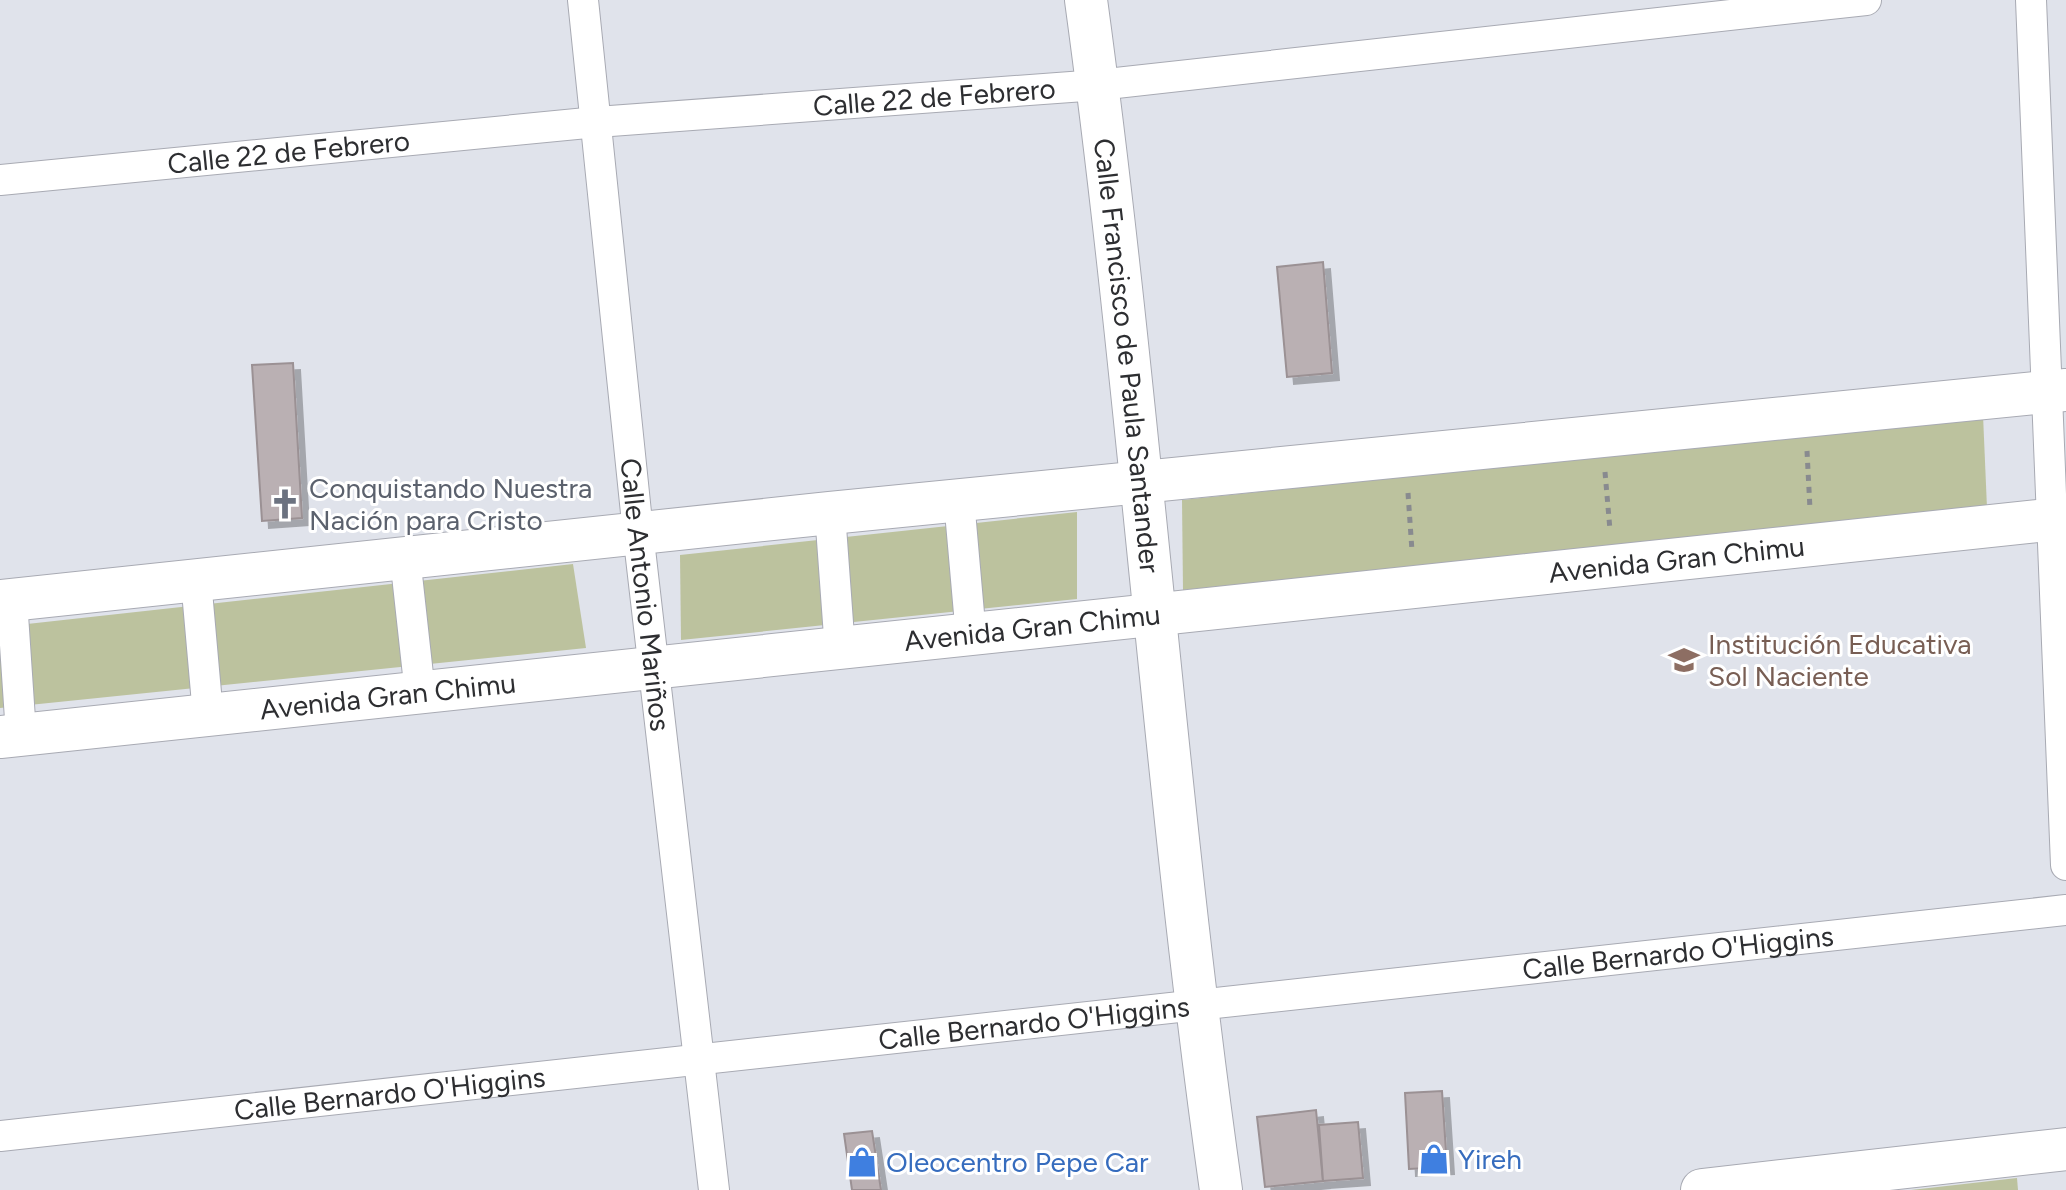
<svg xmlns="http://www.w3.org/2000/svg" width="2066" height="1190" font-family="Figtree,sans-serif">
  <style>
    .green { fill: #bcc29e }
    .building { fill: #bab0b3; stroke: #9b9194; stroke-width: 2; filter: url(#shadow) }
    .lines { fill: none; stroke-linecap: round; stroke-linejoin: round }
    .street-casing { stroke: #a8aab3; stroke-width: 32 }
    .secondary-casing { stroke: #a8aab3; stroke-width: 44 }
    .path { stroke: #888a8f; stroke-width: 5; stroke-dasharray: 6 6; stroke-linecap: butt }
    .street { stroke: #fff; stroke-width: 30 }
    .secondary { stroke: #fff; stroke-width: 42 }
    .labels { text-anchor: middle; stroke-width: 6; stroke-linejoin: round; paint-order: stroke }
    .street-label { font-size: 28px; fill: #2d2e31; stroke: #fff }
    .worship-label { font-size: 28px; fill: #5b616d; stroke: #fff; text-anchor: start }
    .education-label { font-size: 28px; fill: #785e54; stroke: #fff; text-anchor: start }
    .shop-label { font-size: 28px; fill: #366cbe; stroke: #fff; text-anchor: start }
  </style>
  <defs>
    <filter id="shadow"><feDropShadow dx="7" dy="7" stdDeviation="0" flood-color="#0004"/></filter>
  </defs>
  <rect width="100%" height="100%" fill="#e0e3eb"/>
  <g class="green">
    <polygon points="1983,415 1987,508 1183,590 1182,500"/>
    <polygon points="1077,512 1077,599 681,640 680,555"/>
    <polygon points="573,564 586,648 0,708 0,627"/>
    <polygon points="2017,1178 2018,1190 1911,1190"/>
  </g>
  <g class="building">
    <polygon points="1323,262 1332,373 1287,377 1277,267"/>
    <polygon points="293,363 302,518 262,521 252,365"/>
    <polygon points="1442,1091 1447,1167 1409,1169 1405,1093"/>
    <polygon points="1316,1110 1323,1181 1265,1187 1257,1117"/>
    <polygon points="1358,1122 1363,1178 1323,1181 1319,1125"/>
    <polygon points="872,1131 881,1190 852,1190 844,1134"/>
  </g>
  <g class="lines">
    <g class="street-casing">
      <g id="street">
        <path id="s1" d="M583,0L638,532L714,1190"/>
        <polyline points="2031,0 2066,865"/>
        <path id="s2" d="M0,180L597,122L1098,85L1866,0"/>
        <polyline points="959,500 971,636"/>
        <polyline points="830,513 840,650"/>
        <polyline points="405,557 420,693"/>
        <polyline points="196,580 208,715"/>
        <polyline points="12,600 21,734"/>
        <path id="s3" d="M0,1136L2066,910"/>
      </g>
    </g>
    <g class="secondary-casing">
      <g id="secondary">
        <path id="s4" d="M1086,0C1140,396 1165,795 1221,1190"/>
        <polyline points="0,601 830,513 2066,390"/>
        <path id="s5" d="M0,737L2066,518"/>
        <polyline points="1702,1190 2066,1149"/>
      </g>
    </g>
    <g class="path">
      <polyline points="1807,451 1810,509"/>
      <polyline points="1605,472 1610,530"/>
      <polyline points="1408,493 1412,551"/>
    </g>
    <use href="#street" class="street"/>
    <use href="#secondary" class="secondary"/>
  </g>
  <defs>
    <g id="church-bare" transform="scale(2.4)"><path d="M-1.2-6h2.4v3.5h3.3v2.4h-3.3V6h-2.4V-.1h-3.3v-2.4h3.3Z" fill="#6b7280" stroke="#fff" stroke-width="2.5" paint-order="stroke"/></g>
    <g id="school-bare" transform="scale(2.4)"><path d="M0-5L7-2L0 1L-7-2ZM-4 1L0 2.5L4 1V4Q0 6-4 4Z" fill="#8d6e63" stroke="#fff" stroke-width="2.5" paint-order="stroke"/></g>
    <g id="shop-bare" transform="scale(2.4)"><path d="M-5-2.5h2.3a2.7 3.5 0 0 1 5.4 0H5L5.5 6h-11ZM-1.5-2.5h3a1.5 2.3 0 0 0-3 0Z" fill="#3f7fe0" stroke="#fff" stroke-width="2.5" paint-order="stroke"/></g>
  </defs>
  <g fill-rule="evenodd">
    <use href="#church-bare" x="285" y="504"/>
    <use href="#school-bare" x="1684" y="660"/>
    <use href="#shop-bare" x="1434" y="1159"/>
    <use href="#shop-bare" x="862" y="1162"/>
  </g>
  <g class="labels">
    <g class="street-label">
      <text dy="10" stroke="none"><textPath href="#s2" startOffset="938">Calle 22 de Febrero</textPath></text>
      <text dy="10" stroke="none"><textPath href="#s2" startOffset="290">Calle 22 de Febrero</textPath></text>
      <text dy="10" stroke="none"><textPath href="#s4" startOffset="358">Calle Francisco de Paula Santander</textPath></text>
      <text dy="10" stroke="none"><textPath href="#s5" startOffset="1686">Avenida Gran Chimu</textPath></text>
      <text dy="10" stroke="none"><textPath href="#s1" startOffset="598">Calle Antonio Mariños</textPath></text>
      <text dy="10" stroke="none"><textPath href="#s5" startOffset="1038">Avenida Gran Chimu</textPath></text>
      <text dy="10" stroke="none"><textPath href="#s5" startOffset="390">Avenida Gran Chimu</textPath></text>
      <text dy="10" stroke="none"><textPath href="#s3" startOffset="1688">Calle Bernardo O'Higgins</textPath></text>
      <text dy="10" stroke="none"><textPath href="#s3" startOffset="1040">Calle Bernardo O'Higgins</textPath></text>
      <text dy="10" stroke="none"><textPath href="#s3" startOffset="392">Calle Bernardo O'Higgins</textPath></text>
    </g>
    <g class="worship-label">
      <text x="309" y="498">Conquistando Nuestra<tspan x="309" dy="32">Nación para Cristo</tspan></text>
    </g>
    <g class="education-label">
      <text x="1708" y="654">Institución Educativa<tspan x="1708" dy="32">Sol Naciente</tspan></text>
    </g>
    <g class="shop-label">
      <text x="1458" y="1169">Yireh</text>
      <text x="886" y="1172">Oleocentro Pepe Car</text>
    </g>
  </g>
</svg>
